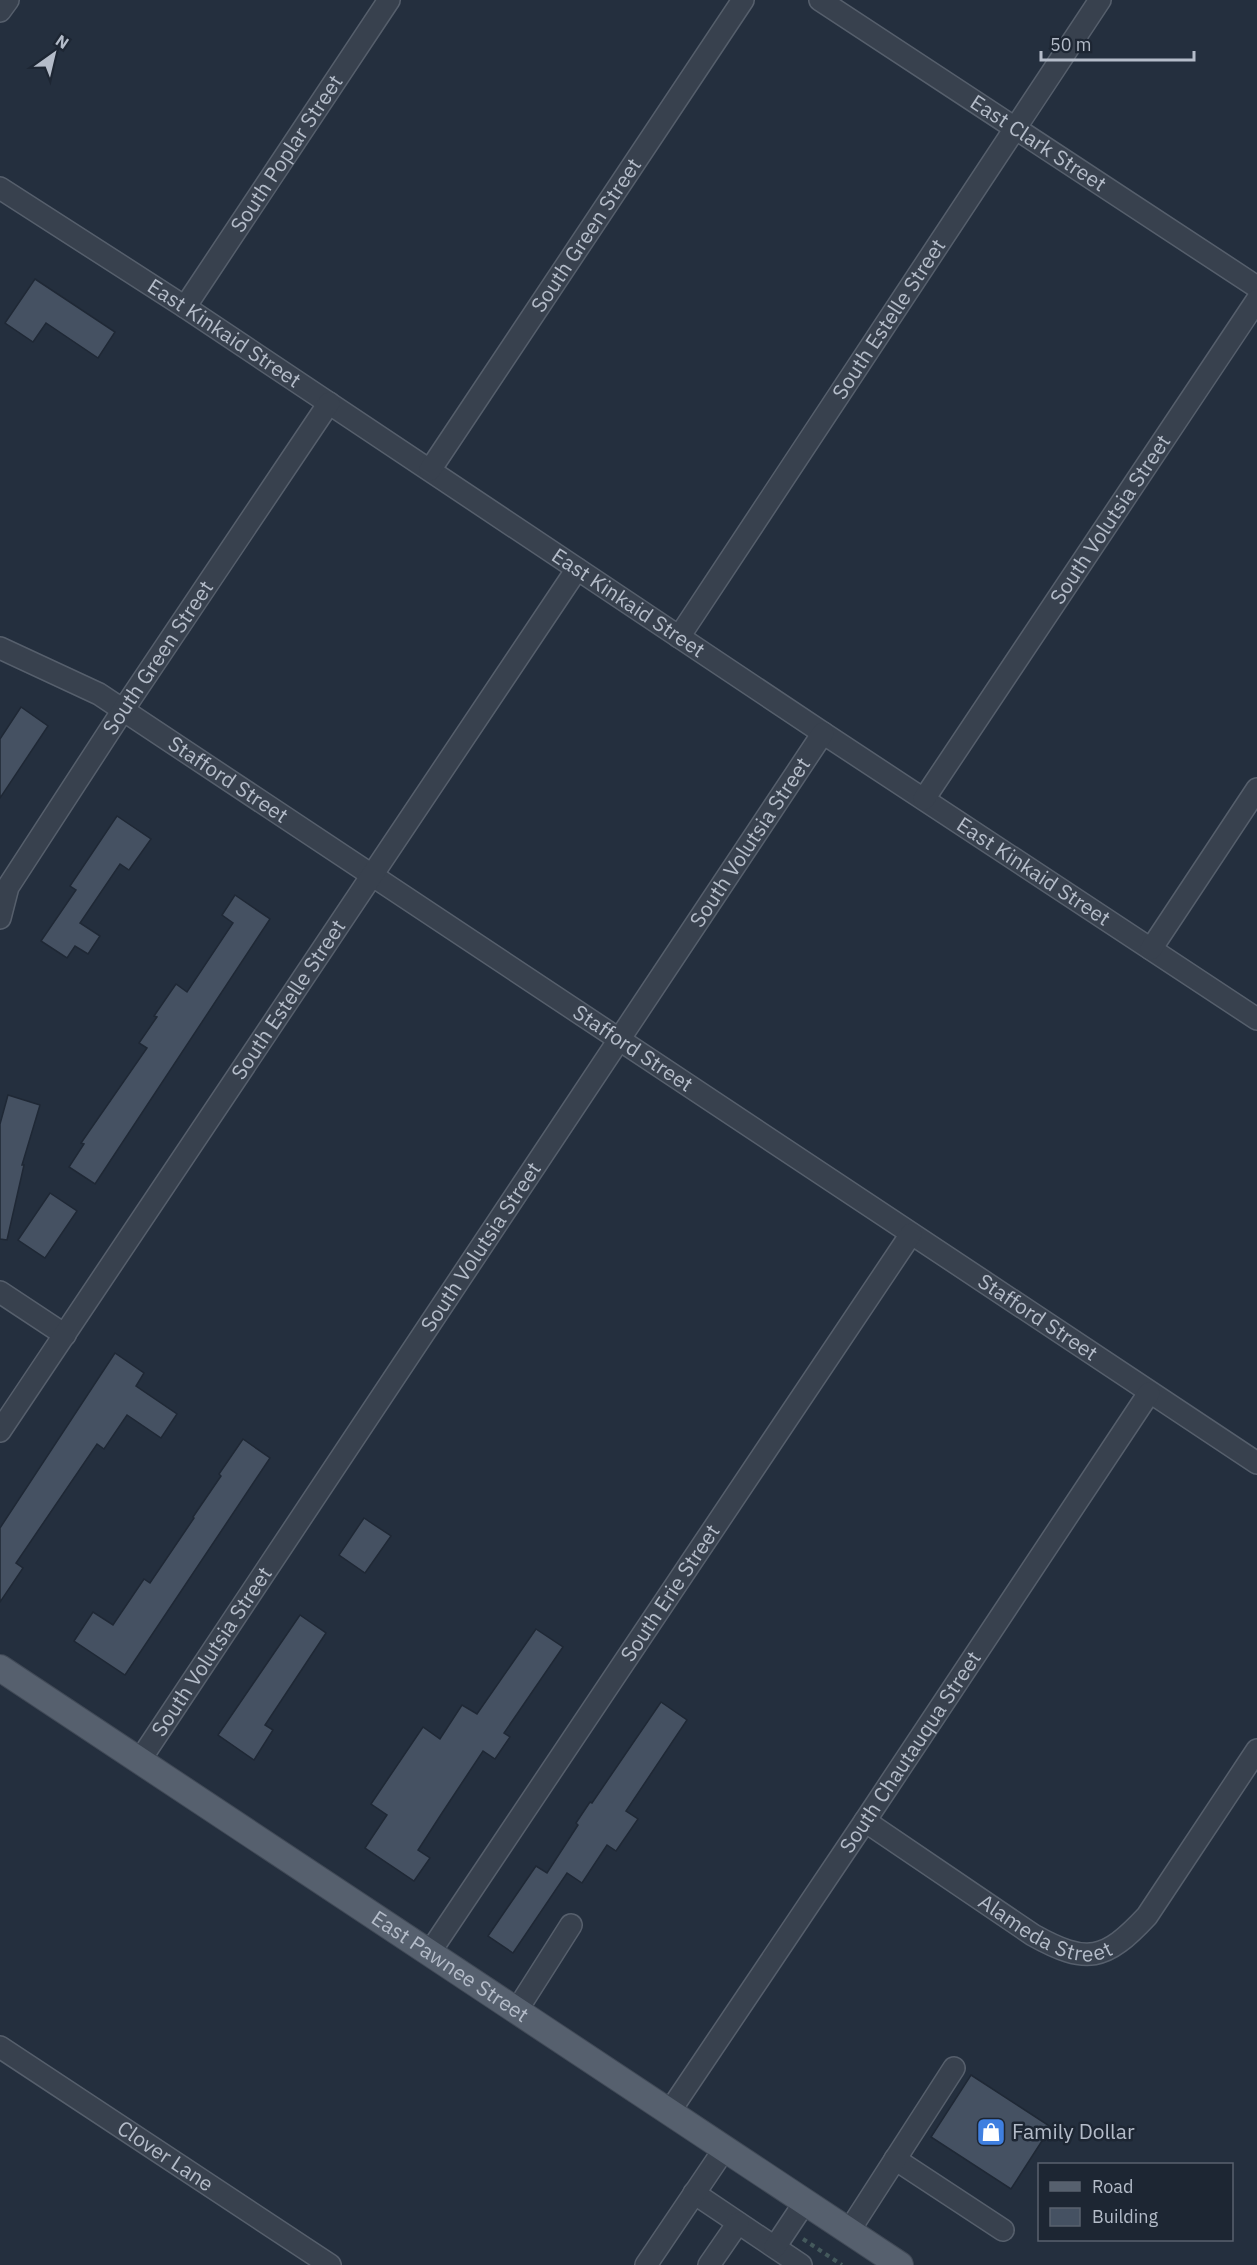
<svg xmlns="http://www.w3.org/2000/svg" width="1257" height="2265" font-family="'IBM Plex Sans',sans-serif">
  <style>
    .building { fill: #455162; stroke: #1f2835; stroke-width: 1.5 }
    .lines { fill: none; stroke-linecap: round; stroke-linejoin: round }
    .minor-casing { stroke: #565f6c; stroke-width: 24 }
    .major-casing { stroke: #414a57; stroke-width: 28 }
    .path { stroke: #44595c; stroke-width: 4; stroke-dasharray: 4.5 4.5; stroke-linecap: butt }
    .minor { stroke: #38414e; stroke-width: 21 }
    .major { stroke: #56606e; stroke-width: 26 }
    .labels { text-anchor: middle; stroke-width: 5; stroke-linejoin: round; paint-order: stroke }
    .street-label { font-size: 21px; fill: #b4bcc9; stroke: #1d2633 }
    .poi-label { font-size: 21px; fill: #b4bcc9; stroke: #1d2633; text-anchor: start }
  </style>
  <rect width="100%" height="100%" fill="#242f3e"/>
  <g class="building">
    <polygon points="35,279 115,332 98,358 46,323 33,342 5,323"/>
    <polygon points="21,707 48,726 0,798 0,739"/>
    <polygon points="117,816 151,839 129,870 120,864 80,923 100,936 88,954 75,946 67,958 41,941 76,890 70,886"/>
    <polygon points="235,895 270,919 95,1184 69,1167 84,1144 81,1143 147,1048 139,1043 157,1017 154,1016 176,984 187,992 233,923 222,915"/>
    <polygon points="8,1095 40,1105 22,1165 24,1165 7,1240 0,1239 0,1124"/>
    <polygon points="50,1193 77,1211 45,1258 18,1240"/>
    <polygon points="115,1353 144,1373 136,1386 177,1414 161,1438 127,1415 104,1449 97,1444 16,1563 23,1568 0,1602 0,1528"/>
    <polygon points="243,1439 270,1458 125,1675 74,1641 93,1612 113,1625 144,1579 150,1583 194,1518 193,1517 221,1476 219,1474"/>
    <polygon points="364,1518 391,1536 365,1573 339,1555"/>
    <polygon points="300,1615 326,1633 265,1725 273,1730 254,1760 218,1735"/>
    <polygon points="536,1629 563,1647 504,1733 510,1737 495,1759 483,1751 442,1813 418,1850 430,1858 414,1881 365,1848 387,1815 371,1804 423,1727 440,1739 462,1705 477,1714"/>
    <polygon points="661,1702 687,1720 626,1811 638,1819 616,1851 607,1845 582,1883 567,1873 513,1953 488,1936 536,1866 547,1873 578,1825 576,1823 590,1802 592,1803"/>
    <polygon points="971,2075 1051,2127 1011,2189 931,2137"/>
  </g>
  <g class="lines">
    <g class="minor-casing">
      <g id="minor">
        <path id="s1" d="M820,0L1257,287"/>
        <polyline points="0,11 8,0"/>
        <path id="s2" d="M0,188L185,307L823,733L1257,1019"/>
        <path id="s3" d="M185,307L389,0"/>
        <path id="s4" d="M430,470L743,0"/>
        <path id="s5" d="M679,637L1100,0"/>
        <path id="s6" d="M0,648L99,694L1257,1463"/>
        <path id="s7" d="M924,799L1257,300"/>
        <path id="s8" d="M0,918L8,887L123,710L329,403"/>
        <polyline points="1151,949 1257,789"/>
        <polyline points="0,1292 65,1335"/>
        <path id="s9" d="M0,1431L577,569"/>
        <path id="s10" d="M140,1760L823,733"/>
        <path id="s11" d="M865,1821L1033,1935C1087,1965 1105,1961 1147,1916L1257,1750"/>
        <path id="s12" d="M430,1952L911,1234"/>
        <polyline points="517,2010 571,1925"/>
        <path id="s13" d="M0,2047L330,2265"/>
        <path id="s14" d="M670,2111L865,1821L1149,1393"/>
        <polyline points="895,2159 1003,2230"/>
        <polyline points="694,2193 801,2265"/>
        <polyline points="849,2231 954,2068"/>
        <polyline points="775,2247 805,2202"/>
        <polyline points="646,2265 725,2148"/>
        <polyline points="709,2265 738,2223"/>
      </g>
    </g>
    <g class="major-casing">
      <g id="major">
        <path id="s15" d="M0,1668L900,2265"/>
      </g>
    </g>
    <polyline class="path" points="803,2239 842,2265"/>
    <use href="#minor" class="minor"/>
    <use href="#major" class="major"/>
  </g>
  <defs>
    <g id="shop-square" transform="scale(1.5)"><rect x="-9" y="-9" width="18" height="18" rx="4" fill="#3f7fe0" stroke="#1d2633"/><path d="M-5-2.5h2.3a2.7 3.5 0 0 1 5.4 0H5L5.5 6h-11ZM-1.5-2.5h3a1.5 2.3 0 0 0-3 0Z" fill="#fff"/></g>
  </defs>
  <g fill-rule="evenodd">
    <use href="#shop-square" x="991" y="2132"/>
  </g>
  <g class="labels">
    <g class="street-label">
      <text dy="7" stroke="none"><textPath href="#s1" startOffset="261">East Clark Street</textPath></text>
      <text dy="7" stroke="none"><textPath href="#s3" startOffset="184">South Poplar Street</textPath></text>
      <text dy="7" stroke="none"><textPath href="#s4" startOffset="282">South Green Street</textPath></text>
      <text dy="7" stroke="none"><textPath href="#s5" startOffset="381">South Estelle Street</textPath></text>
      <text dy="7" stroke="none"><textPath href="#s2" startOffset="267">East Kinkaid Street</textPath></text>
      <text dy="7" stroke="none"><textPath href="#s7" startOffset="336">South Volutsia Street</textPath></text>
      <text dy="7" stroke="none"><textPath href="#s2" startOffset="753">East Kinkaid Street</textPath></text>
      <text dy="7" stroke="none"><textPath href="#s8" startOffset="306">South Green Street</textPath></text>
      <text dy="7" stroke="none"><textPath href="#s6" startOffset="264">Stafford Street</textPath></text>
      <text dy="7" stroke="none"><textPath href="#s10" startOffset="1102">South Volutsia Street</textPath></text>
      <text dy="7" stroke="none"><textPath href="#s2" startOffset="1239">East Kinkaid Street</textPath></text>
      <text dy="7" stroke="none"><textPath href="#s9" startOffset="519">South Estelle Street</textPath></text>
      <text dy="7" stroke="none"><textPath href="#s6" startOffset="750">Stafford Street</textPath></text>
      <text dy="7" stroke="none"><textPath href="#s10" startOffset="616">South Volutsia Street</textPath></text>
      <text dy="7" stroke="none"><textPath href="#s6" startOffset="1236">Stafford Street</textPath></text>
      <text dy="7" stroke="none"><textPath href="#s12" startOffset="432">South Erie Street</textPath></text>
      <text dy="7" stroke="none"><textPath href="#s10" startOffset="130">South Volutsia Street</textPath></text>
      <text dy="7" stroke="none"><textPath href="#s14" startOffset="432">South Chautauqua Street</textPath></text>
      <text dy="7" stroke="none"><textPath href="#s11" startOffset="213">Alameda Street</textPath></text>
      <text dy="7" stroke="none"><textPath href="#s15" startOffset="540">East Pawnee Street</textPath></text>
      <text dy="7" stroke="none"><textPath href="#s13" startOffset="198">Clover Lane</textPath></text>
    </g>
    <g class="poi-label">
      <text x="1012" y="2139">Family Dollar</text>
    </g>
  </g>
  <rect x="1038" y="2163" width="195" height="78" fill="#1d2633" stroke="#59626f" stroke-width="1.5"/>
  <rect x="1050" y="2182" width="30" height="9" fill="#56606e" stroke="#59626f" stroke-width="1.5"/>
  <text x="1092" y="2193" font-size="18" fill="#b4bcc9">Road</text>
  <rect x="1050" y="2208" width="30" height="18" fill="#455162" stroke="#59626f" stroke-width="1.5"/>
  <text x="1092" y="2223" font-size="18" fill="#b4bcc9">Building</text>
  <g transform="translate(54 54) rotate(34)" stroke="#1d2633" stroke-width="4.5" paint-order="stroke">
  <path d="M0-4.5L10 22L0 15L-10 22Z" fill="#b4bcc9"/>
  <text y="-9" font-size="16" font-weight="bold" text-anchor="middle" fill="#b4bcc9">N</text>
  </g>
  <path d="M1041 51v9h153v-9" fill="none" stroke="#b4bcc9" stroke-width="3"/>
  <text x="1050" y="51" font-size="18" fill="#b4bcc9" stroke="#1d2633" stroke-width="4.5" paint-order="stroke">50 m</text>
</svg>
